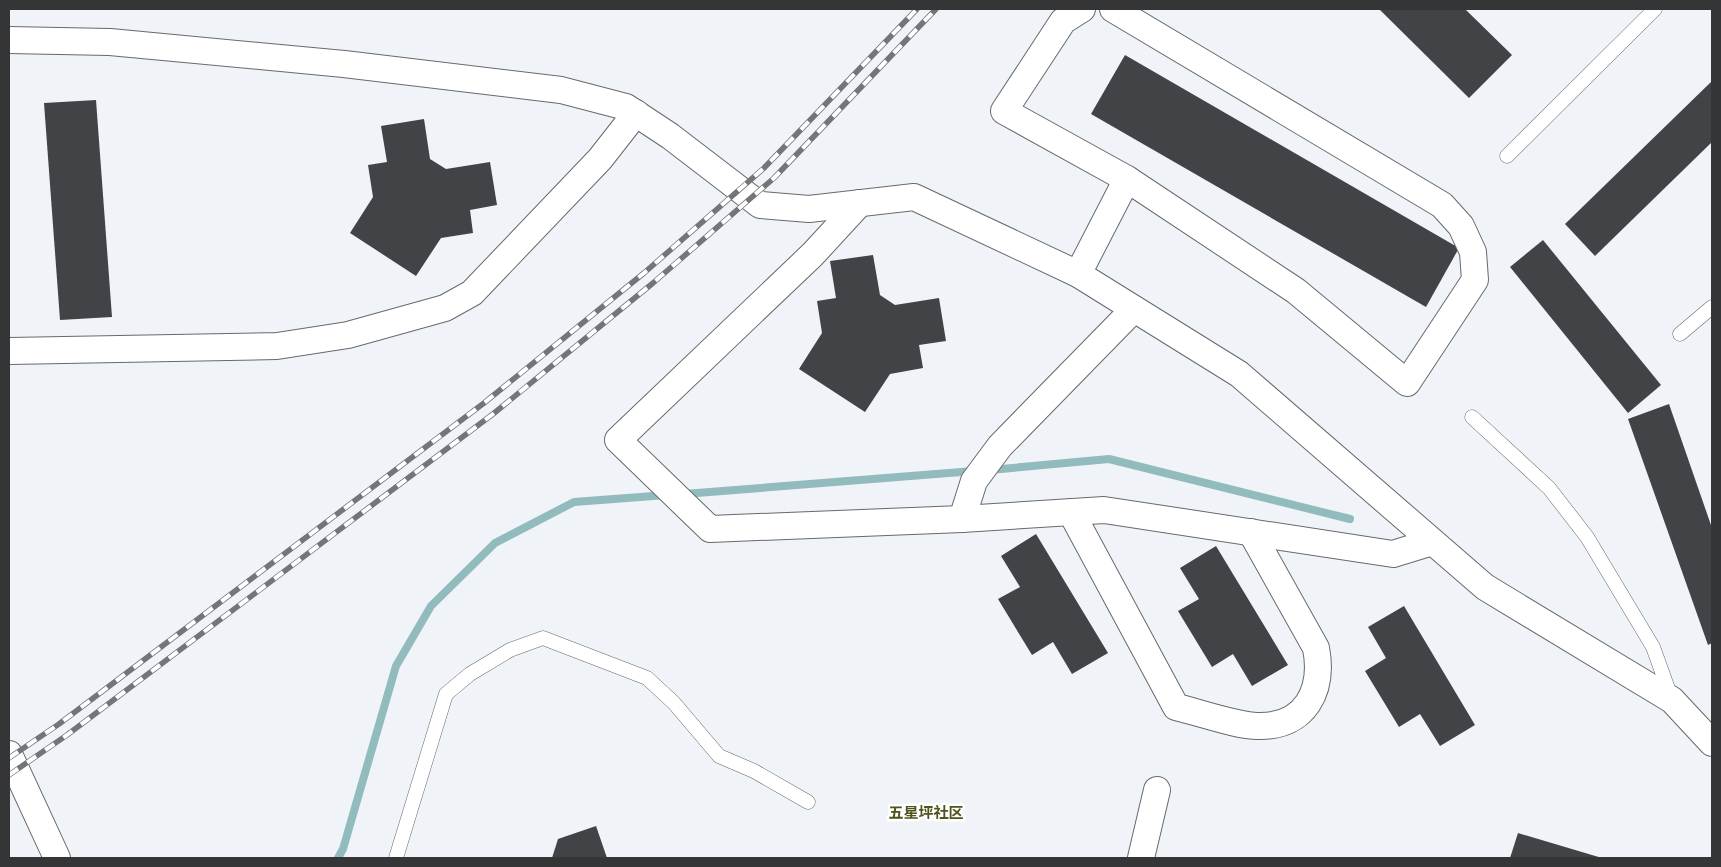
<svg xmlns="http://www.w3.org/2000/svg" width="1721" height="867" font-family="'Source Sans 3','Noto Sans SC',sans-serif">
  <style>
    .lines { fill: none; stroke-linecap: round; stroke-linejoin: round }
    .stream { stroke: #92bbbd; stroke-width: 8 }
    .building { fill: #404447 }
    .service-casing { stroke: #66696d; stroke-width: 15 }
    .minor-casing { stroke: #66696d; stroke-width: 28 }
    .service { stroke: #fff; stroke-width: 14 }
    .minor { stroke: #fff; stroke-width: 26 }
    .rail-casing { stroke: #737578; stroke-width: 5.5 }
    .rail { stroke: #fff; stroke-width: 4; stroke-dasharray: 11; stroke-linecap: butt }
    .labels { text-anchor: middle; stroke-width: 5; stroke-linejoin: round; paint-order: stroke }
    .neighbourhood-label { font-size: 15px; font-weight: bold; fill: #4e541b; stroke: #fff }
  </style>
  <rect width="100%" height="100%" fill="#f0f4f8"/>
  <g class="lines">
    <g class="stream">
      <polyline points="990,470 1109,459 1350,519"/>
      <polyline points="684,494 974,471"/>
      <polyline points="338,858 343,849 396,666 431,606 495,543 574,502 667,495"/>
    </g>
  </g>
  <g class="building">
    <polygon points="1379,9 1465,9 1512,55 1469,98"/>
    <polygon points="1125,55 1459,248 1426,307 1091,114"/>
    <polygon points="1712,81 1712,142 1595,256 1565,224"/>
    <polygon points="96,100 112,317 60,320 44,103"/>
    <polygon points="424,119 430,159 446,169 490,162 497,205 470,210 473,233 441,238 416,276 350,233 373,197 368,165 387,162 381,126"/>
    <polygon points="1543,240 1661,385 1628,413 1510,267"/>
    <polygon points="873,255 880,295 895,305 939,298 946,341 919,345 923,368 890,374 865,412 799,369 822,333 817,301 836,298 830,261"/>
    <polygon points="1669,404 1712,528 1712,643 1708,645 1628,419"/>
    <polygon points="1036,534 1108,653 1072,674 1053,642 1032,655 998,599 1020,587 1001,556"/>
    <polygon points="1216,546 1288,665 1252,686 1233,654 1212,667 1178,611 1199,599 1180,568"/>
    <polygon points="1404,606 1475,725 1440,746 1420,714 1399,727 1365,671 1386,658 1368,627"/>
    <polygon points="596,826 607,858 552,858 558,839"/>
    <polygon points="1518,833 1602,858 1510,858"/>
  </g>
  <g class="lines">
    <g class="service-casing">
      <g id="service">
        <polyline points="1507,156 1655,9"/>
        <polyline points="1680,334 1712,307"/>
        <polyline points="1472,417 1549,488 1587,537 1653,647 1671,697"/>
        <polyline points="396,858 446,694 470,674 510,650 543,638 647,678 674,703 719,756 754,771 808,802"/>
      </g>
    </g>
    <g class="minor-casing">
      <g id="minor">
        <polyline points="1082,9 1063,21 1004,111 1127,179 1296,291 1407,383 1475,280 1473,252 1461,226 1442,205 1113,9"/>
        <polyline points="9,40 110,42 344,64 561,90 626,107 670,136 760,205 809,209 914,197 1078,274 1239,374 1485,587 1672,700 1712,743"/>
        <polyline points="860,203 813,254 618,440 710,529 962,519 1104,510 1393,554 1432,542"/>
        <polyline points="1078,274 1127,179"/>
        <polyline points="9,351 277,346 348,335 445,308 472,293 600,159 636,113"/>
        <path d="M1071,512L1176,707C1198,712 1237,726 1258,726C1306,727 1324,690 1316,648L1251,532"/>
        <polyline points="962,519 974,481 1000,446 1134,309"/>
        <polyline points="9,754 57,858"/>
        <polyline points="1141,858 1157,790"/>
      </g>
    </g>
    <use href="#service" class="service"/>
    <use href="#minor" class="minor"/>
    <g class="rail-casing">
      <g id="rail">
        <polyline points="9,758 59,724 484,403 644,273 764,168 917,9"/>
        <polyline points="9,775 67,735 493,414 653,283 774,178 936,9"/>
      </g>
    </g>
    <use href="#rail" class="rail"/>
  </g>
  <g class="labels">
    <g class="neighbourhood-label">
      <text x="926" y="818">五星坪社区</text>
    </g>
  </g>
  <rect width="1721" height="867" fill="none" stroke="#333537" stroke-width="20"/>
</svg>
